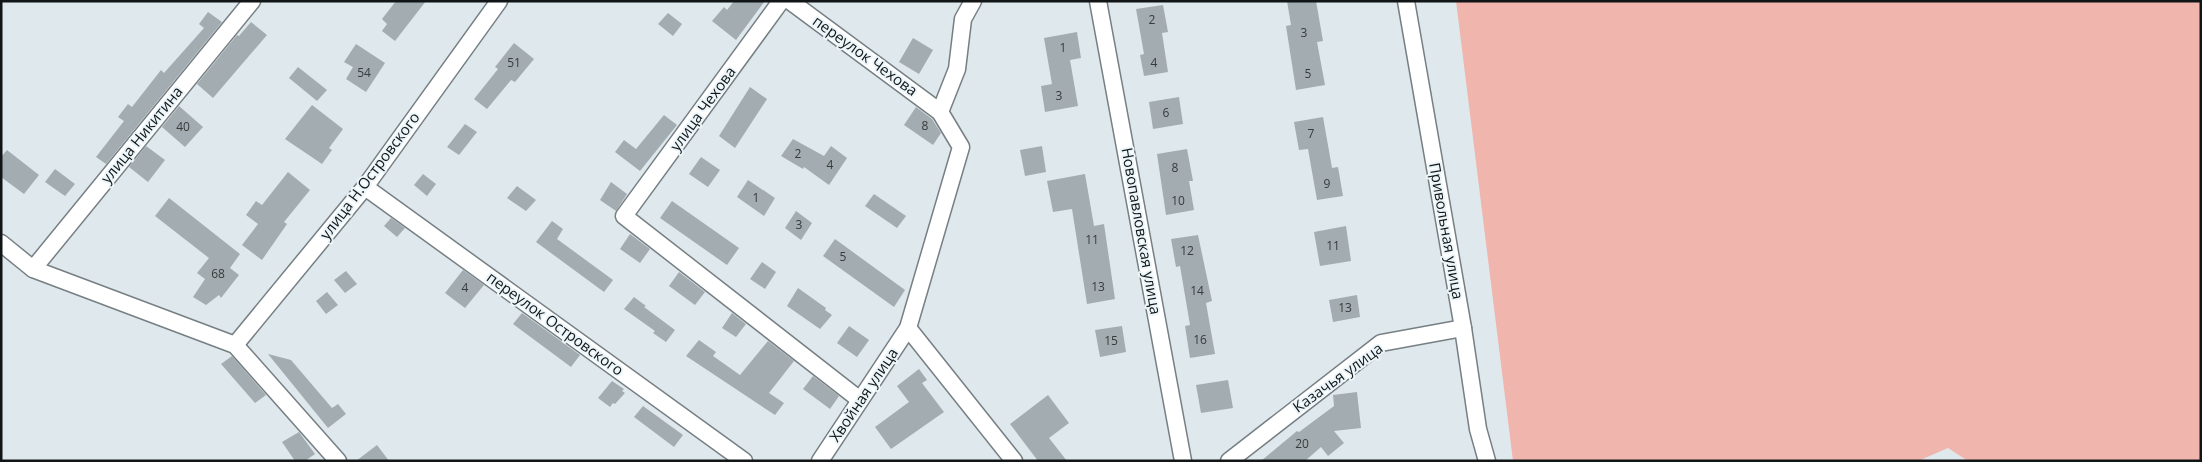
<svg xmlns="http://www.w3.org/2000/svg" width="2202" height="462" font-family="'Open Sans',sans-serif">
  <style>
    .green { fill: #f0b5ac }
    .building { fill: #a3acb0 }
    .lines { fill: none; stroke-linecap: round; stroke-linejoin: round }
    .minor-casing { stroke: #767f83; stroke-width: 19 }
    .minor { stroke: #fff; stroke-width: 16 }
    .labels { text-anchor: middle; stroke-width: 4; stroke-linejoin: round; paint-order: stroke }
    .number-label { font-size: 12px; fill: #363b3c }
    .street-label { font-size: 15px; fill: #111516; stroke: #ecf6fa }
  </style>
  <rect width="100%" height="100%" fill="#dfe9ed"/>
  <polygon class="green" points="1456,1 2201,1 2201,461 1968,461 1948,448 1918,461 1513,461"/>
  <g class="building">
    <polygon points="396,1 426,1 395,41 382,31 387,24 382,19"/>
    <polygon points="734,1 765,1 736,40 712,21 724,7 727,10"/>
    <polygon points="1287,1 1316,1 1323,41 1317,42 1325,85 1296,90 1286,26 1291,25"/>
    <polygon points="1163,5 1168,32 1162,33 1168,72 1144,76 1140,55 1144,54 1136,9"/>
    <polygon points="208,12 222,22 106,164 96,157 124,121 118,117 128,104 132,107 161,70 164,73 204,28 199,24"/>
    <polygon points="668,13 682,24 673,36 658,24"/>
    <polygon points="251,22 267,35 213,98 197,84 237,35 239,36"/>
    <polygon points="1077,32 1081,58 1070,60 1078,106 1045,112 1041,86 1052,84 1044,38"/>
    <polygon points="913,38 933,50 919,74 899,62"/>
    <polygon points="514,43 534,59 515,82 511,80 487,109 474,99 498,69 495,67"/>
    <polygon points="356,44 385,63 366,92 346,79 353,67 344,62"/>
    <polygon points="298,67 327,90 317,101 289,78"/>
    <polygon points="750,87 767,99 735,148 719,136"/>
    <polygon points="1179,97 1183,124 1153,129 1149,102"/>
    <polygon points="312,105 343,129 329,148 332,150 322,164 285,139"/>
    <polygon points="179,106 203,127 185,147 162,127"/>
    <polygon points="916,107 932,119 941,133 933,145 904,125"/>
    <polygon points="664,115 677,125 640,171 615,152 624,140 636,149"/>
    <polygon points="1323,117 1332,168 1338,167 1343,196 1317,200 1308,149 1299,150 1294,122"/>
    <polygon points="465,124 477,132 459,155 447,147"/>
    <polygon points="793,139 824,156 831,146 847,158 829,185 804,167 803,169 781,156"/>
    <polygon points="146,146 165,160 148,182 129,167"/>
    <polygon points="1042,146 1046,172 1025,176 1020,150"/>
    <polygon points="1187,149 1193,181 1189,181 1194,210 1166,215 1157,154"/>
    <polygon points="7,150 39,175 24,194 1,177 1,157"/>
    <polygon points="701,157 720,170 708,187 689,174"/>
    <polygon points="55,169 75,184 65,196 45,182"/>
    <polygon points="288,172 310,190 284,222 287,224 262,260 242,245 258,224 246,215 256,201 262,205"/>
    <polygon points="423,174 436,184 427,196 414,185"/>
    <polygon points="1085,174 1094,226 1104,224 1115,299 1087,304 1072,209 1053,212 1047,181"/>
    <polygon points="748,180 775,198 764,216 737,197"/>
    <polygon points="611,182 627,194 616,211 600,200"/>
    <polygon points="517,186 536,200 526,211 507,198"/>
    <polygon points="874,194 906,216 897,228 865,206"/>
    <polygon points="169,198 240,254 230,268 239,275 221,298 219,295 206,305 193,297 205,279 197,273 209,258 155,216"/>
    <polygon points="672,201 739,248 727,265 660,218"/>
    <polygon points="796,211 812,223 801,240 785,228"/>
    <polygon points="391,218 405,228 397,237 384,226"/>
    <polygon points="552,221 563,229 557,239 613,280 604,292 536,242"/>
    <polygon points="1346,226 1351,261 1320,266 1314,232"/>
    <polygon points="630,234 650,249 640,263 620,249"/>
    <polygon points="1198,235 1212,301 1206,303 1215,354 1190,358 1185,326 1190,325 1180,266 1176,267 1171,239"/>
    <polygon points="835,239 905,290 894,307 823,256"/>
    <polygon points="762,262 776,272 765,289 750,279"/>
    <polygon points="463,270 484,285 465,308 445,293"/>
    <polygon points="346,271 357,284 345,293 334,280"/>
    <polygon points="679,272 705,292 695,305 669,286"/>
    <polygon points="798,288 826,308 825,310 832,315 820,329 787,306"/>
    <polygon points="327,292 338,305 326,314 316,301"/>
    <polygon points="1357,295 1360,317 1333,322 1329,300"/>
    <polygon points="634,297 646,306 644,307 675,330 666,342 653,333 655,331 624,309"/>
    <polygon points="522,313 580,355 571,367 513,324"/>
    <polygon points="732,313 746,324 736,337 722,328"/>
    <polygon points="849,326 869,340 857,357 837,343"/>
    <polygon points="1122,326 1126,352 1100,357 1095,330"/>
    <polygon points="699,340 716,352 713,356 740,375 768,341 794,361 769,393 784,403 775,415 686,356"/>
    <polygon points="268,354 291,360 332,408 338,404 346,414 328,428"/>
    <polygon points="232,356 266,395 255,403 221,364"/>
    <polygon points="919,369 927,380 922,383 944,412 891,449 875,427 909,402 897,386"/>
    <polygon points="813,376 839,396 830,409 803,389"/>
    <polygon points="1228,380 1233,408 1201,413 1196,385"/>
    <polygon points="612,381 624,389 622,391 625,393 615,404 613,403 610,407 598,398"/>
    <polygon points="1357,392 1361,428 1334,431 1344,443 1328,456 1321,447 1305,461 1261,461 1297,431 1299,432 1334,406 1333,395"/>
    <polygon points="1048,395 1069,423 1049,438 1067,461 1038,461 1010,424"/>
    <polygon points="643,406 683,435 674,447 634,417"/>
    <polygon points="299,432 315,454 305,461 295,461 282,442"/>
    <polygon points="377,445 389,461 356,461"/>
  </g>
  <g class="lines">
    <g class="minor-casing">
      <g id="minor">
        <polyline points="781,1 624,216 860,400"/>
        <polyline points="790,1 940,112"/>
        <polyline points="1098,1 1183,461"/>
        <polyline points="1406,1 1463,328 1478,429 1487,461"/>
        <polyline points="365,187 744,461"/>
        <polyline points="1,243 33,269 235,345 338,461"/>
        <polyline points="33,269 252,1"/>
        <polyline points="908,328 1014,461"/>
        <polyline points="235,345 365,187 499,1"/>
        <polyline points="820,461 908,328 961,147 940,112 957,69 963,19 973,1"/>
        <polyline points="1229,461 1381,343 1463,328"/>
      </g>
    </g>
    <use href="#minor" class="minor"/>
  </g>
  <g class="labels">
    <g class="number-label">
      <text x="1152" y="24">2</text>
      <text x="1304" y="37">3</text>
      <text x="1063" y="52">1</text>
      <text x="514" y="67">51</text>
      <text x="1154" y="67">4</text>
      <text x="364" y="77">54</text>
      <text x="1308" y="78">5</text>
      <text x="1059" y="100">3</text>
      <text x="1166" y="117">6</text>
      <text x="925" y="130">8</text>
      <text x="183" y="131">40</text>
      <text x="1311" y="138">7</text>
      <text x="798" y="158">2</text>
      <text x="830" y="169">4</text>
      <text x="1175" y="172">8</text>
      <text x="1327" y="188">9</text>
      <text x="756" y="202">1</text>
      <text x="1178" y="205">10</text>
      <text x="799" y="229">3</text>
      <text x="1092" y="244">11</text>
      <text x="1333" y="250">11</text>
      <text x="1187" y="255">12</text>
      <text x="843" y="261">5</text>
      <text x="218" y="278">68</text>
      <text x="1098" y="291">13</text>
      <text x="465" y="292">4</text>
      <text x="1197" y="295">14</text>
      <text x="1345" y="312">13</text>
      <text x="1200" y="344">16</text>
      <text x="1111" y="345">15</text>
      <text x="1302" y="448">20</text>
    </g>
    <g class="street-label">
      <text transform="translate(865 56) rotate(36)" y="5">переулок Чехова</text>
      <text transform="translate(703 109) rotate(-54)" y="5">улица Чехова</text>
      <text transform="translate(142 135) rotate(-51)" y="5">улица Никитина</text>
      <text transform="translate(370 176) rotate(-53)" y="5">улица Н.Островского</text>
      <text transform="translate(1141 231) rotate(80)" y="5">Новопавловская улица</text>
      <text transform="translate(1446 231) rotate(80)" y="5">Привольная улица</text>
      <text transform="translate(555 324) rotate(36)" y="5">переулок Островского</text>
      <text transform="translate(1338 378) rotate(-36)" y="5">Казачья улица</text>
      <text transform="translate(864 395) rotate(-56)" y="5">Хвойная улица</text>
    </g>
  </g>
  <rect width="2202" height="462" fill="none" stroke="#111516" stroke-width="5"/>
</svg>
